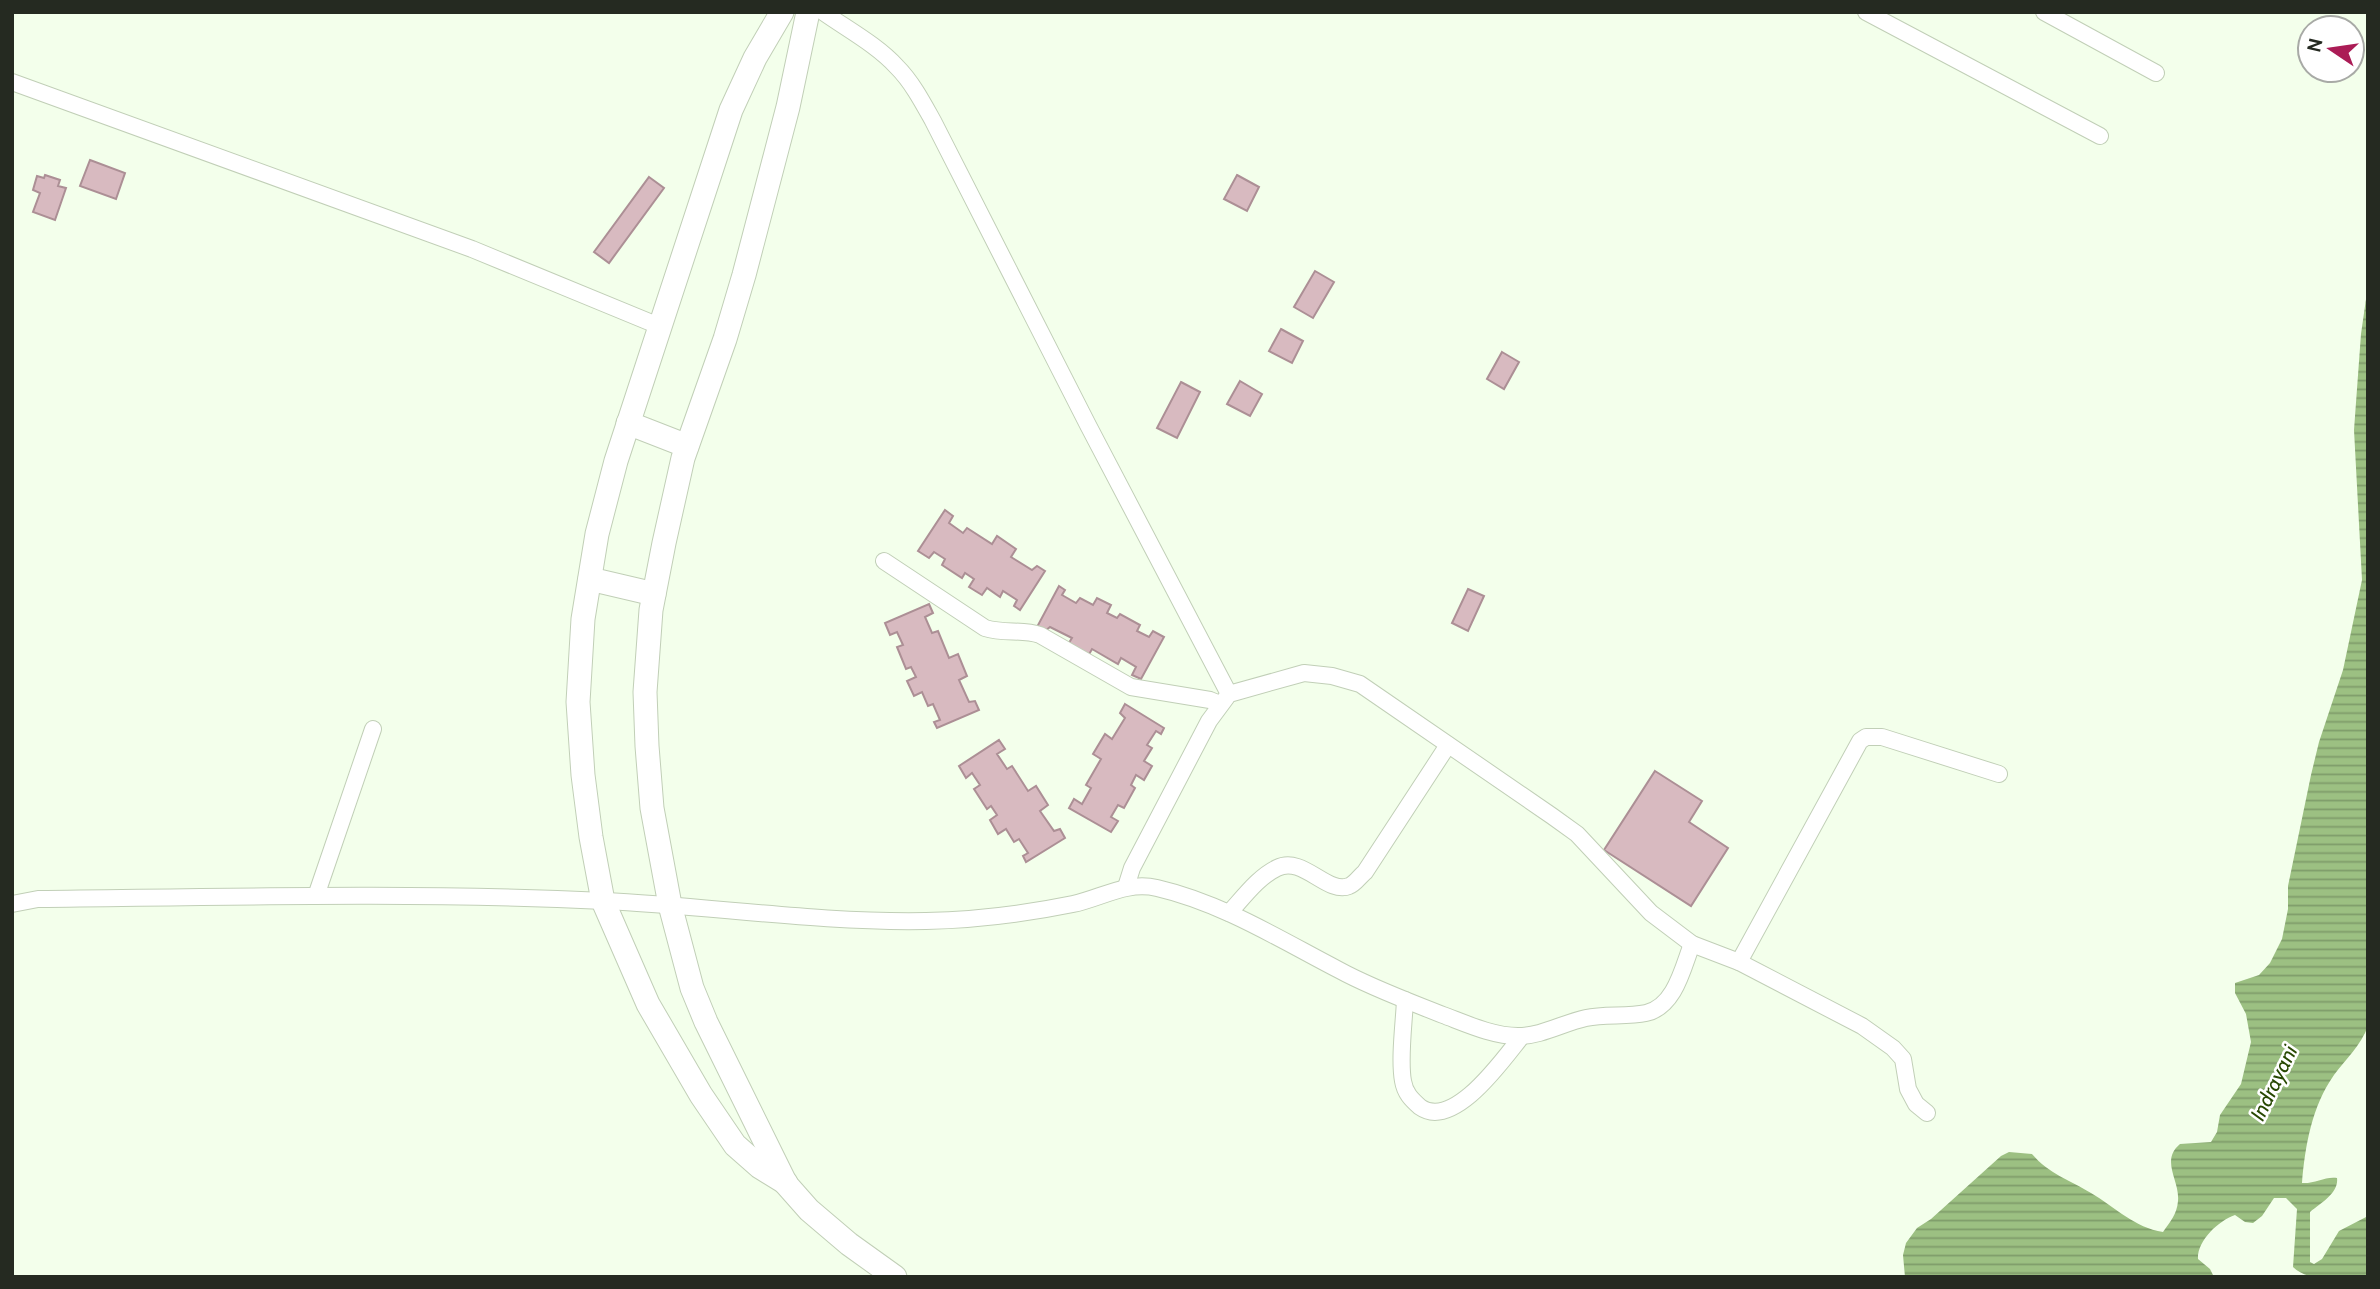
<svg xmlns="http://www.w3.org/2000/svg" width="2380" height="1289" font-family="Cabin,sans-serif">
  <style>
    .water { fill: url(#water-rules) }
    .building { fill: #d8bac0; stroke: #ac8f95; stroke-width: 2 }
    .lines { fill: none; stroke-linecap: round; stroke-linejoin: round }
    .street-casing { stroke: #c1cfb7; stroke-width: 18 }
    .secondary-casing { stroke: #c1cfb7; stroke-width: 25 }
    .street { stroke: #fff; stroke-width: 16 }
    .secondary { stroke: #fff; stroke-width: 23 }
    .labels { text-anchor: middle; stroke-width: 5; stroke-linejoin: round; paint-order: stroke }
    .water-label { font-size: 21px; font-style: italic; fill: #284803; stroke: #fff }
  </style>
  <defs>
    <pattern id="water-rules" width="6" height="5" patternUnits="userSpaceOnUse" patternTransform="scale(1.75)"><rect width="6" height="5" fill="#9cc082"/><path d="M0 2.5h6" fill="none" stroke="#7f9c6a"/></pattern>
  </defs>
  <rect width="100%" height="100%" fill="#f3ffeb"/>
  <path class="water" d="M2368,285V1026C2361,1045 2346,1059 2334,1075C2312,1106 2305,1146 2302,1183C2314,1184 2326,1176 2337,1178C2339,1193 2321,1203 2310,1212V1262L2314,1264L2322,1259L2339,1231L2368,1216V1277C2346,1277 2310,1284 2293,1267L2297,1209L2286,1198H2274L2262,1216L2253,1223L2245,1222L2235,1215C2218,1221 2197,1241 2198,1259L2210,1269L2214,1277H1905L1903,1255L1906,1243L1917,1228L1931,1219L2001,1156L2009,1152L2032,1154C2049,1174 2070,1180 2091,1193C2115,1207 2135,1228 2163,1232C2170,1222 2177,1214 2178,1201C2180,1180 2160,1161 2180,1144L2211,1142L2217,1132L2220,1115L2241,1084L2251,1042L2246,1014L2235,993V983L2259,975L2270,963L2282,939L2288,909V886L2311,775L2319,742L2343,670L2362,580L2354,430L2361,334Z"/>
  <g class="building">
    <polygon points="90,160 125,173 116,199 80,186"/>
    <polygon points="45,175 60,180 58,186 66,188 55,220 33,212 40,193 33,190 37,176 44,178"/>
    <polygon points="1237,175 1259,187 1247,211 1224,199"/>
    <polygon points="649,177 664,188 609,263 594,252"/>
    <polygon points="1315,271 1334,282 1313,318 1294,307"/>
    <polygon points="1281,329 1303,341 1292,363 1269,351"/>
    <polygon points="1502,352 1519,362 1504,389 1487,379"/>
    <polygon points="1240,381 1262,394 1250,416 1227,404"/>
    <polygon points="1181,382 1200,392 1177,438 1157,428"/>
    <polygon points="945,510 953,516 949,523 963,533 967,528 992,544 997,536 1016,549 1011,557 1032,570 1037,566 1045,571 1020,610 1014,606 1017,600 1003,591 1000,597 987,588 982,595 969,587 974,579 965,573 962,578 942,565 945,559 934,552 929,558 918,551"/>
    <polygon points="1059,586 1065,590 1062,595 1076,603 1080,598 1093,605 1097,598 1111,605 1107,613 1117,618 1120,614 1140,625 1137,631 1149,637 1153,631 1164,637 1141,679 1132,675 1136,667 1121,658 1118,664 1092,649 1087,658 1067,646 1072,638 1050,627 1045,631 1037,627"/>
    <polygon points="1468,589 1484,596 1468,631 1452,623"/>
    <polygon points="929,604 933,613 925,617 932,633 938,631 949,658 958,654 967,676 959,680 969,702 975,701 979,710 937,728 934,722 940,720 933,704 928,706 922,692 914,696 907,681 916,677 911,667 906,669 897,647 903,645 897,632 890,635 885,623"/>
    <polygon points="1125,704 1164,728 1161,734 1156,731 1147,745 1152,748 1144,761 1152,766 1144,780 1136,775 1131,785 1135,788 1124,808 1118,805 1111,817 1118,821 1111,832 1069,808 1074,799 1082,804 1091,788 1086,785 1101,759 1093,754 1105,734 1112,739 1125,718 1120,713"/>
    <polygon points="999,740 1005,749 997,754 1007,769 1012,766 1028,791 1036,786 1048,805 1040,811 1054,831 1060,829 1065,838 1026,862 1023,856 1028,853 1019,839 1014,842 1006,829 998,834 990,820 997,815 991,806 987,809 974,789 980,785 972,773 966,778 959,766"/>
    <polygon points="1655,771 1702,801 1689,822 1728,848 1691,906 1604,850"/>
  </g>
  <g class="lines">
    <g class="street-casing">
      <g id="street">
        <path d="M823,12C847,29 877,45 897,67C912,82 923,103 933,121L1089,427L1229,694"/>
        <polyline points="1866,12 2100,136"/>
        <polyline points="2044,12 2156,73"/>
        <polyline points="12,82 472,249 659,326"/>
        <path d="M884,561L985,628C1004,634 1022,629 1040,635L1131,687L1210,700L1220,704"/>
        <polyline points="1126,887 1132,868 1209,721 1229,694 1304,673 1332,676 1360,684 1552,816 1577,834 1651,913 1692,944 1739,962 1862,1026 1893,1048 1903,1059 1908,1089 1916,1104 1927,1113"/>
        <polyline points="316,896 373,729"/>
        <path d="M12,904L38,899C227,897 416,892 604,901C711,906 819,923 926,921C975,920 1024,914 1073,904C1102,898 1126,881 1157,888C1222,903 1281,940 1339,970C1372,988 1408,1001 1443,1015C1467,1024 1493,1036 1518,1036C1542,1036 1563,1023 1586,1018C1605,1014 1627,1017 1646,1013C1675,1007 1683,967 1692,944"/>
        <path d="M1229,913C1243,898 1258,877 1277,868C1303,855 1327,895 1349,886C1355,884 1360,876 1365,872L1448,745"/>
        <polyline points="1739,962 1860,741 1866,737 1882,737 1999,774"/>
        <path d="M1405,1000C1404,1023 1399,1059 1403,1081C1405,1093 1411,1099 1420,1107C1454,1131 1504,1058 1522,1036"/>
      </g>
    </g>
    <g class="secondary-casing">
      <g id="secondary">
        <polyline points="782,12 755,58 731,110 616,461 597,534 583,619 578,702 583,775 591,837 603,901 648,1004 701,1095 735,1145 760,1167 786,1183"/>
        <polyline points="808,12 788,107 744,275 725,339 683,458 664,543 651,610 645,692 647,746 652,808 670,905 692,988 706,1022 786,1184 809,1210 849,1244 895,1277"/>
        <polyline points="628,423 687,446"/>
        <polyline points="590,579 654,594"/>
      </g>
    </g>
    <use href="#street" class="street"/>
    <use href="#secondary" class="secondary"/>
  </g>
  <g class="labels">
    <g class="water-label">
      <text transform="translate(2274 1083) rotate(-64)" y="7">Indrayani</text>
    </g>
  </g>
  <rect width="2380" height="1289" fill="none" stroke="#252a21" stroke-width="28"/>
  <g transform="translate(2331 49) rotate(283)"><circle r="33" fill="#ffffff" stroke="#a8aaa6" stroke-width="2"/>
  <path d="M0-5L12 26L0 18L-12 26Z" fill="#ab1c56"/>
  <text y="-10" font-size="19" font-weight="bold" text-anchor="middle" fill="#252a21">N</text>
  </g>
</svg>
